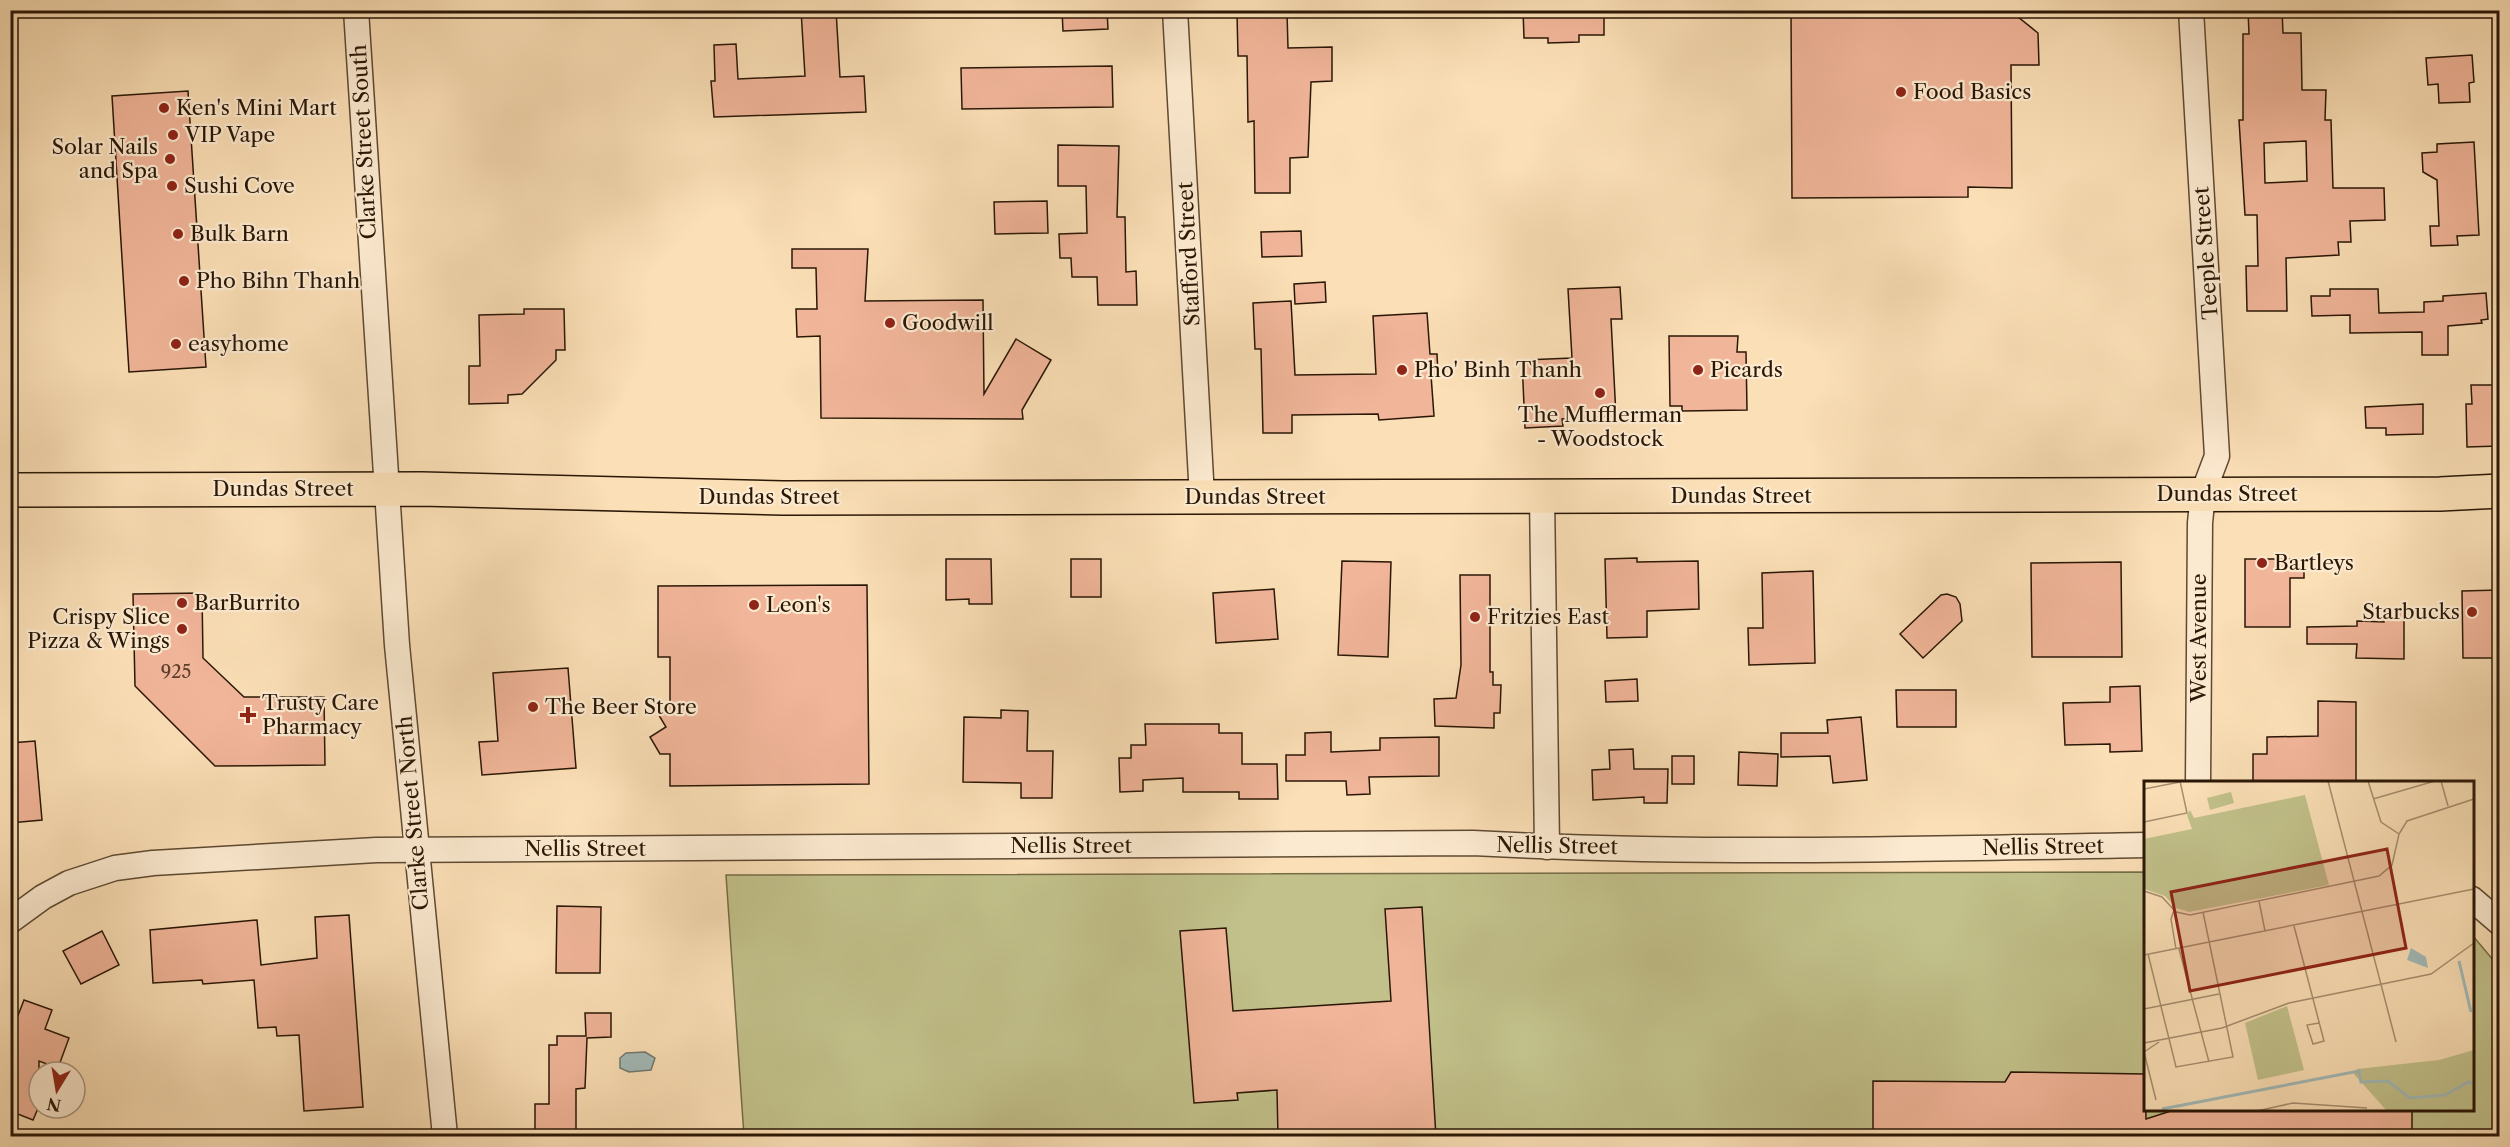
<svg xmlns="http://www.w3.org/2000/svg" width="2510" height="1147" font-family="'Libre Caslon Text',serif">
  <style>
    .green { fill: #c2c18b; stroke: #766c48; stroke-width: 1.5 }
    .water { fill: #a2bab8; stroke: #727971; stroke-width: 1.5 }
    .building { fill: #f1b599; stroke: #2a1706; stroke-width: 1.5; fill-rule: evenodd }
    .lines { fill: none; stroke-linecap: round; stroke-linejoin: round }
    .street-casing { stroke: #5e4932; stroke-width: 27 }
    .primary-casing { stroke: #2a1706; stroke-width: 36 }
    .street { stroke: #fcead0; stroke-width: 24 }
    .primary { stroke: #fbdfb6; stroke-width: 33 }
    .poi-dot { fill: #8f2418; stroke: #fcead0; stroke-width: 2 }
    .labels { text-anchor: middle; stroke-width: 4.5; stroke-linejoin: round; paint-order: stroke }
    .number-label { font-size: 18px; fill: #5c3e2b }
    .poi-label { font-size: 21px; fill: #2a1706; stroke: #fcead0; text-anchor: start }
    .street-label { font-size: 21px; fill: #2a1706; stroke: #fcead0 }
    .inset-river { fill: none; stroke: #a2bab8; stroke-width: 3 }
    .inset-road { fill: none; stroke: #a78f70; stroke-width: 1.5 }
    .view { fill: #8f2418; fill-opacity: 0.15; stroke: #8f2418; stroke-width: 3 }
    .inset-edge { fill: none; stroke: #2a1706; stroke-width: 3 }
  </style>
  <rect width="100%" height="100%" fill="#fbdfb6"/>
  <filter id="stains"><feTurbulence type="fractalNoise" baseFrequency=".00333" numOctaves="4"/><feColorMatrix values="0 0 0 0 .2 0 0 0 0 .09 0 0 0 0 .02 0 0 0 .5 -.17"/></filter>
  <radialGradient id="worn" r=".72"><stop offset=".6" stop-color="#630" stop-opacity="0"/><stop offset="1" stop-color="#630" stop-opacity=".3"/></radialGradient>
  <polygon class="green" points="2145,872 2146,1110 2472,1110 2473,936 2499,967 2499,1136 744,1136 726,875"/>
  <polygon class="water" points="645,1052 655,1058 651,1070 629,1072 620,1068 620,1058 626,1053"/>
  <g class="building">
    <polygon points="801,10 836,10 840,77 864,76 866,112 714,117 711,81 715,81 714,45 736,44 738,79 805,76"/>
    <polygon points="1062,10 1107,10 1108,29 1063,31"/>
    <polygon points="1523,10 1604,10 1604,35 1579,35 1579,42 1548,43 1548,38 1524,38"/>
    <path d="M2248,10H2282L2283,33H2301L2302,90H2326L2325,120H2331L2333,188H2384L2385,220L2350,221L2351,242H2338L2339,255L2286,258L2287,311H2247L2246,266H2258L2257,215H2245L2239,120H2243V34H2249ZM2306,141L2307,181L2265,183L2264,143Z"/>
    <polygon points="1287,12 1288,48 1332,47 1332,81 1311,82 1308,157 1290,158 1290,193 1255,193 1254,121 1248,122 1247,56 1238,56 1237,14"/>
    <polygon points="1791,12 2018,17 2038,33 2039,65 2011,65 2012,188 1968,187 1968,197 1792,198"/>
    <polygon points="2472,55 2474,82 2469,83 2470,102 2439,103 2438,84 2428,85 2426,58"/>
    <polygon points="1112,66 1113,107 962,109 961,68"/>
    <polygon points="188,91 206,367 129,372 112,96"/>
    <polygon points="2474,142 2479,235 2457,236 2458,245 2431,246 2430,226 2439,226 2437,180 2423,172 2422,153 2437,152 2437,144"/>
    <polygon points="1058,145 1119,146 1117,217 1125,217 1126,272 1136,271 1137,305 1098,305 1097,277 1072,277 1071,258 1060,258 1059,234 1087,233 1086,186 1058,186"/>
    <polygon points="1047,201 1048,233 995,234 994,202"/>
    <polygon points="1301,231 1302,256 1262,257 1261,232"/>
    <polygon points="792,249 868,249 865,301 983,300 984,394 1016,339 1051,360 1022,410 1023,419 821,418 820,336 797,337 796,309 817,309 816,268 792,268"/>
    <polygon points="1325,282 1326,302 1295,304 1294,284"/>
    <polygon points="1620,287 1622,319 1611,319 1616,416 1562,419 1563,426 1525,428 1522,360 1572,358 1568,289"/>
    <polygon points="2330,289 2378,289 2379,313 2424,312 2424,302 2443,301 2443,296 2486,293 2488,319 2481,320 2482,323 2448,326 2448,355 2422,355 2422,332 2350,333 2350,315 2312,316 2311,296 2330,296"/>
    <polygon points="1291,301 1295,375 1376,374 1373,316 1427,313 1430,354 1437,354 1438,375 1431,375 1434,416 1379,420 1378,414 1292,415 1292,433 1263,433 1261,349 1255,349 1253,303"/>
    <polygon points="524,309 564,309 565,350 556,350 556,360 522,394 508,395 508,403 469,404 469,366 480,366 479,315 524,314"/>
    <polygon points="1669,336 1738,336 1737,352 1746,352 1747,410 1682,411 1682,406 1670,406"/>
    <polygon points="2471,385 2493,385 2494,421 2499,421 2499,446 2467,447 2466,404 2472,404"/>
    <polygon points="2423,404 2423,434 2386,435 2386,428 2366,428 2365,407"/>
    <polygon points="1637,558 1637,562 1698,561 1699,609 1647,611 1647,637 1607,638 1605,559"/>
    <polygon points="946,559 991,559 992,604 969,604 969,599 946,600"/>
    <rect x="1071" y="559" width="30" height="38"/>
    <polygon points="2245,559 2304,559 2304,578 2290,578 2290,627 2245,627"/>
    <polygon points="1342,561 1391,562 1388,657 1338,655"/>
    <polygon points="2121,562 2122,657 2032,657 2031,563"/>
    <polygon points="1813,571 1815,663 1749,665 1748,628 1763,628 1762,573"/>
    <polygon points="1460,575 1490,575 1490,672 1493,672 1493,685 1501,685 1500,713 1494,713 1494,728 1435,726 1434,699 1456,698 1461,665"/>
    <polygon points="867,585 869,784 670,786 670,754 660,754 650,737 666,727 657,712 670,705 670,657 658,657 658,586"/>
    <polygon points="1274,589 1278,639 1216,643 1213,593"/>
    <polygon points="2499,590 2499,658 2463,658 2462,591"/>
    <polygon points="202,593 203,658 244,697 324,697 325,765 215,766 135,686 133,594"/>
    <polygon points="1947,594 1956,597 1960,604 1962,621 1923,658 1900,634 1941,595"/>
    <polygon points="2384,609 2404,609 2404,659 2356,658 2357,644 2307,644 2307,627 2357,626 2357,621 2384,622"/>
    <polygon points="568,668 576,768 482,775 479,742 498,741 493,673"/>
    <polygon points="1637,679 1638,701 1606,702 1605,681"/>
    <polygon points="2140,686 2142,751 2110,752 2110,744 2065,745 2063,703 2110,702 2110,687"/>
    <polygon points="1896,690 1956,690 1956,727 1897,727"/>
    <polygon points="2318,701 2356,702 2356,783 2253,783 2253,754 2267,754 2267,737 2318,736"/>
    <polygon points="1001,710 1028,711 1027,751 1053,751 1052,798 1021,798 1021,783 963,782 964,717 1001,718"/>
    <polygon points="1861,717 1867,780 1833,783 1830,756 1781,757 1781,733 1828,733 1827,720"/>
    <polygon points="1145,724 1219,724 1219,733 1242,733 1242,764 1277,764 1278,799 1239,799 1239,792 1183,792 1183,778 1143,780 1143,791 1120,792 1119,758 1131,758 1131,745 1146,745"/>
    <polygon points="1331,732 1331,752 1380,750 1380,738 1439,737 1439,776 1369,777 1370,794 1347,795 1346,781 1286,781 1286,755 1305,755 1305,733"/>
    <polygon points="35,741 42,820 10,823 10,743"/>
    <polygon points="1633,749 1634,769 1668,769 1667,803 1644,803 1644,797 1593,800 1592,770 1610,769 1609,750"/>
    <polygon points="1739,752 1778,754 1777,786 1738,785"/>
    <rect x="1672" y="756" width="22" height="28"/>
    <polygon points="557,906 601,907 600,973 556,973"/>
    <polygon points="1422,907 1436,1137 1278,1137 1277,1090 1237,1093 1238,1100 1194,1103 1180,931 1226,928 1233,1011 1391,1001 1385,909"/>
    <polygon points="349,915 363,1107 304,1111 299,1035 277,1036 276,1027 258,1028 254,980 203,984 202,980 153,983 150,930 257,920 261,965 317,958 315,917"/>
    <polygon points="102,931 119,965 81,984 63,951"/>
    <polygon points="24,1000 52,1010 45,1029 69,1038 58,1068 39,1061 39,1106 33,1120 10,1111 10,1036"/>
    <polygon points="585,1013 611,1013 611,1037 587,1038 585,1088 576,1089 576,1137 535,1137 535,1104 549,1104 549,1045 557,1045 557,1036 586,1036"/>
    <polygon points="2011,1072 2145,1074 2146,1119 2174,1110 2412,1110 2412,1137 1873,1137 1873,1081 2005,1082"/>
  </g>
  <g class="lines">
    <g class="street-casing">
      <g id="street">
        <polyline points="356,10 397,645 445,1136"/>
        <polyline points="1175,10 1202,497"/>
        <polyline points="2191,10 2217,456 2203,493 2200,523 2198,782"/>
        <polyline points="1542,496 1547,847"/>
        <polyline points="2472,899 2500,923"/>
        <path d="M10,921L43,897L69,883L115,868L153,863L376,850L1473,843C1696,855 1922,849 2146,845"/>
      </g>
    </g>
    <g class="primary-casing">
      <polyline id="primary" points="10,490 422,489 783,498 2440,494 2500,491"/>
    </g>
    <use href="#street" class="street"/>
    <use href="#primary" class="primary"/>
  </g>
  <g class="poi-dot">
    <circle cx="1901" cy="92" r="6"/>
    <circle cx="164" cy="108" r="6"/>
    <circle cx="173" cy="135" r="6"/>
    <circle cx="170" cy="159" r="6"/>
    <circle cx="172" cy="186" r="6"/>
    <circle cx="178" cy="234" r="6"/>
    <circle cx="184" cy="281" r="6"/>
    <circle cx="890" cy="323" r="6"/>
    <circle cx="176" cy="344" r="6"/>
    <circle cx="1402" cy="370" r="6"/>
    <circle cx="1698" cy="370" r="6"/>
    <circle cx="1600" cy="393" r="6"/>
    <circle cx="2262" cy="563" r="6"/>
    <circle cx="182" cy="603" r="6"/>
    <circle cx="754" cy="605" r="6"/>
    <circle cx="2472" cy="612" r="6"/>
    <circle cx="1475" cy="617" r="6"/>
    <circle cx="182" cy="629" r="6"/>
    <circle cx="533" cy="707" r="6"/>
    <path d="M245 706h6v6h6v6h-6v6h-6v-6h-6v-6h6z"/>
  </g>
  <g class="labels">
    <g class="number-label">
      <text x="176" y="678">925</text>
    </g>
    <g class="poi-label">
      <text x="1913" y="99">Food Basics</text>
      <text x="176" y="115">Ken's Mini Mart</text>
      <text x="185" y="142">VIP Vape</text>
      <text x="158" y="154" text-anchor="end">Solar Nails<tspan x="158" dy="24">and Spa</tspan></text>
      <text x="184" y="193">Sushi Cove</text>
      <text x="190" y="241">Bulk Barn</text>
      <text x="196" y="288">Pho Bihn Thanh</text>
      <text x="902" y="330">Goodwill</text>
      <text x="188" y="351">easyhome</text>
      <text x="1414" y="377">Pho' Binh Thanh</text>
      <text x="1710" y="377">Picards</text>
      <text x="1600" y="422" text-anchor="middle">The Mufflerman<tspan x="1600" dy="24">- Woodstock</tspan></text>
      <text x="2274" y="570">Bartleys</text>
      <text x="194" y="610">BarBurrito</text>
      <text x="766" y="612">Leon's</text>
      <text x="2460" y="619" text-anchor="end">Starbucks</text>
      <text x="170" y="624" text-anchor="end">Crispy Slice<tspan x="170" dy="24">Pizza &amp; Wings</tspan></text>
      <text x="1487" y="624">Fritzies East</text>
      <text x="262" y="710">Trusty Care<tspan x="262" dy="24">Pharmacy</tspan></text>
      <text x="545" y="714">The Beer Store</text>
    </g>
    <g class="street-label">
      <text transform="translate(364 142) rotate(-93)" y="7">Clarke Street South</text>
      <text transform="translate(2206 253) rotate(-94)" y="7">Teeple Street</text>
      <text transform="translate(1189 254) rotate(-93)" y="7">Stafford Street</text>
      <text x="283" y="496">Dundas Street</text>
      <text x="2227" y="501">Dundas Street</text>
      <text x="1741" y="503">Dundas Street</text>
      <text x="769" y="504">Dundas Street</text>
      <text x="1255" y="504">Dundas Street</text>
      <text transform="translate(2199 638) rotate(-90)" y="7">West Avenue</text>
      <text transform="translate(413 813) rotate(-95)" y="7">Clarke Street North</text>
      <text x="1071" y="853">Nellis Street</text>
      <text transform="translate(1557 846) rotate(1)" y="7">Nellis Street</text>
      <text transform="translate(2043 847) rotate(-1)" y="7">Nellis Street</text>
      <text x="585" y="856">Nellis Street</text>
    </g>
  </g>
  <g transform="translate(2144 781)">
    <rect width="330" height="330" fill="#fbdfb6"/>
    <path d="M87,11L90,22L66,29L63,17ZM161,14L185,104L45,131L32,127L21,115L0,108V58L48,48L43,34L46,29L50,37ZM143,225L160,289L114,299L101,242ZM330,269V330H243L210,293L213,288L295,279Z" fill="#c2c18b"/>
    <path d="M267,167L282,176L284,187L263,179Z" fill="#a2bab8"/>
    <path class="inset-river" d="M315,180L327,231M18,328L215,290L217,301L244,300L266,317L301,314L324,301L330,302"/>
    <path class="inset-road" d="M184,0L252,261M224,0L237,41L255,53M297,0L304,25M0,8L36,1M229,18L291,0M0,41L43,32L36,0M0,110L18,116L32,131L46,134L235,95L248,84L255,53L263,40L330,18M115,120L121,150M30,129L27,138L32,168M150,145L180,260L169,263L163,244L175,242M35,168L65,281M4,173L32,286L89,276L59,131M0,174L330,108M0,228L75,213M0,262L78,247L145,222L287,193L330,162M0,271L12,319M0,271L15,261M113,330L149,322L223,327"/>
    <path class="view" d="M243,68L262,167L46,210L27,111Z"/>
    <rect width="330" height="330" class="inset-edge"/>
  </g>
  <rect width="2510" height="1147" fill="none" stroke="#fbdfb6" stroke-width="36"/>
  <rect x="12" y="12" width="2486" height="1123" fill="none" stroke="#2a1706" stroke-width="3"/>
  <rect x="18" y="18" width="2474" height="1111" fill="none" stroke="#2a1706" stroke-width="1.5"/>
  <g transform="translate(57 1090) rotate(191)"><circle r="28" fill="#fcead0" stroke="#a8967f" stroke-width="1.5"/>
  <path d="M0-4.5L10 22L0 15L-10 22Z" fill="#8f2418"/>
  <text y="-9" font-size="16" font-weight="bold" text-anchor="middle" fill="#2a1706">N</text>
  </g>
  <rect width="100%" height="100%" filter="url(#stains)"/>
  <rect width="100%" height="100%" fill="url(#worn)"/>
</svg>
